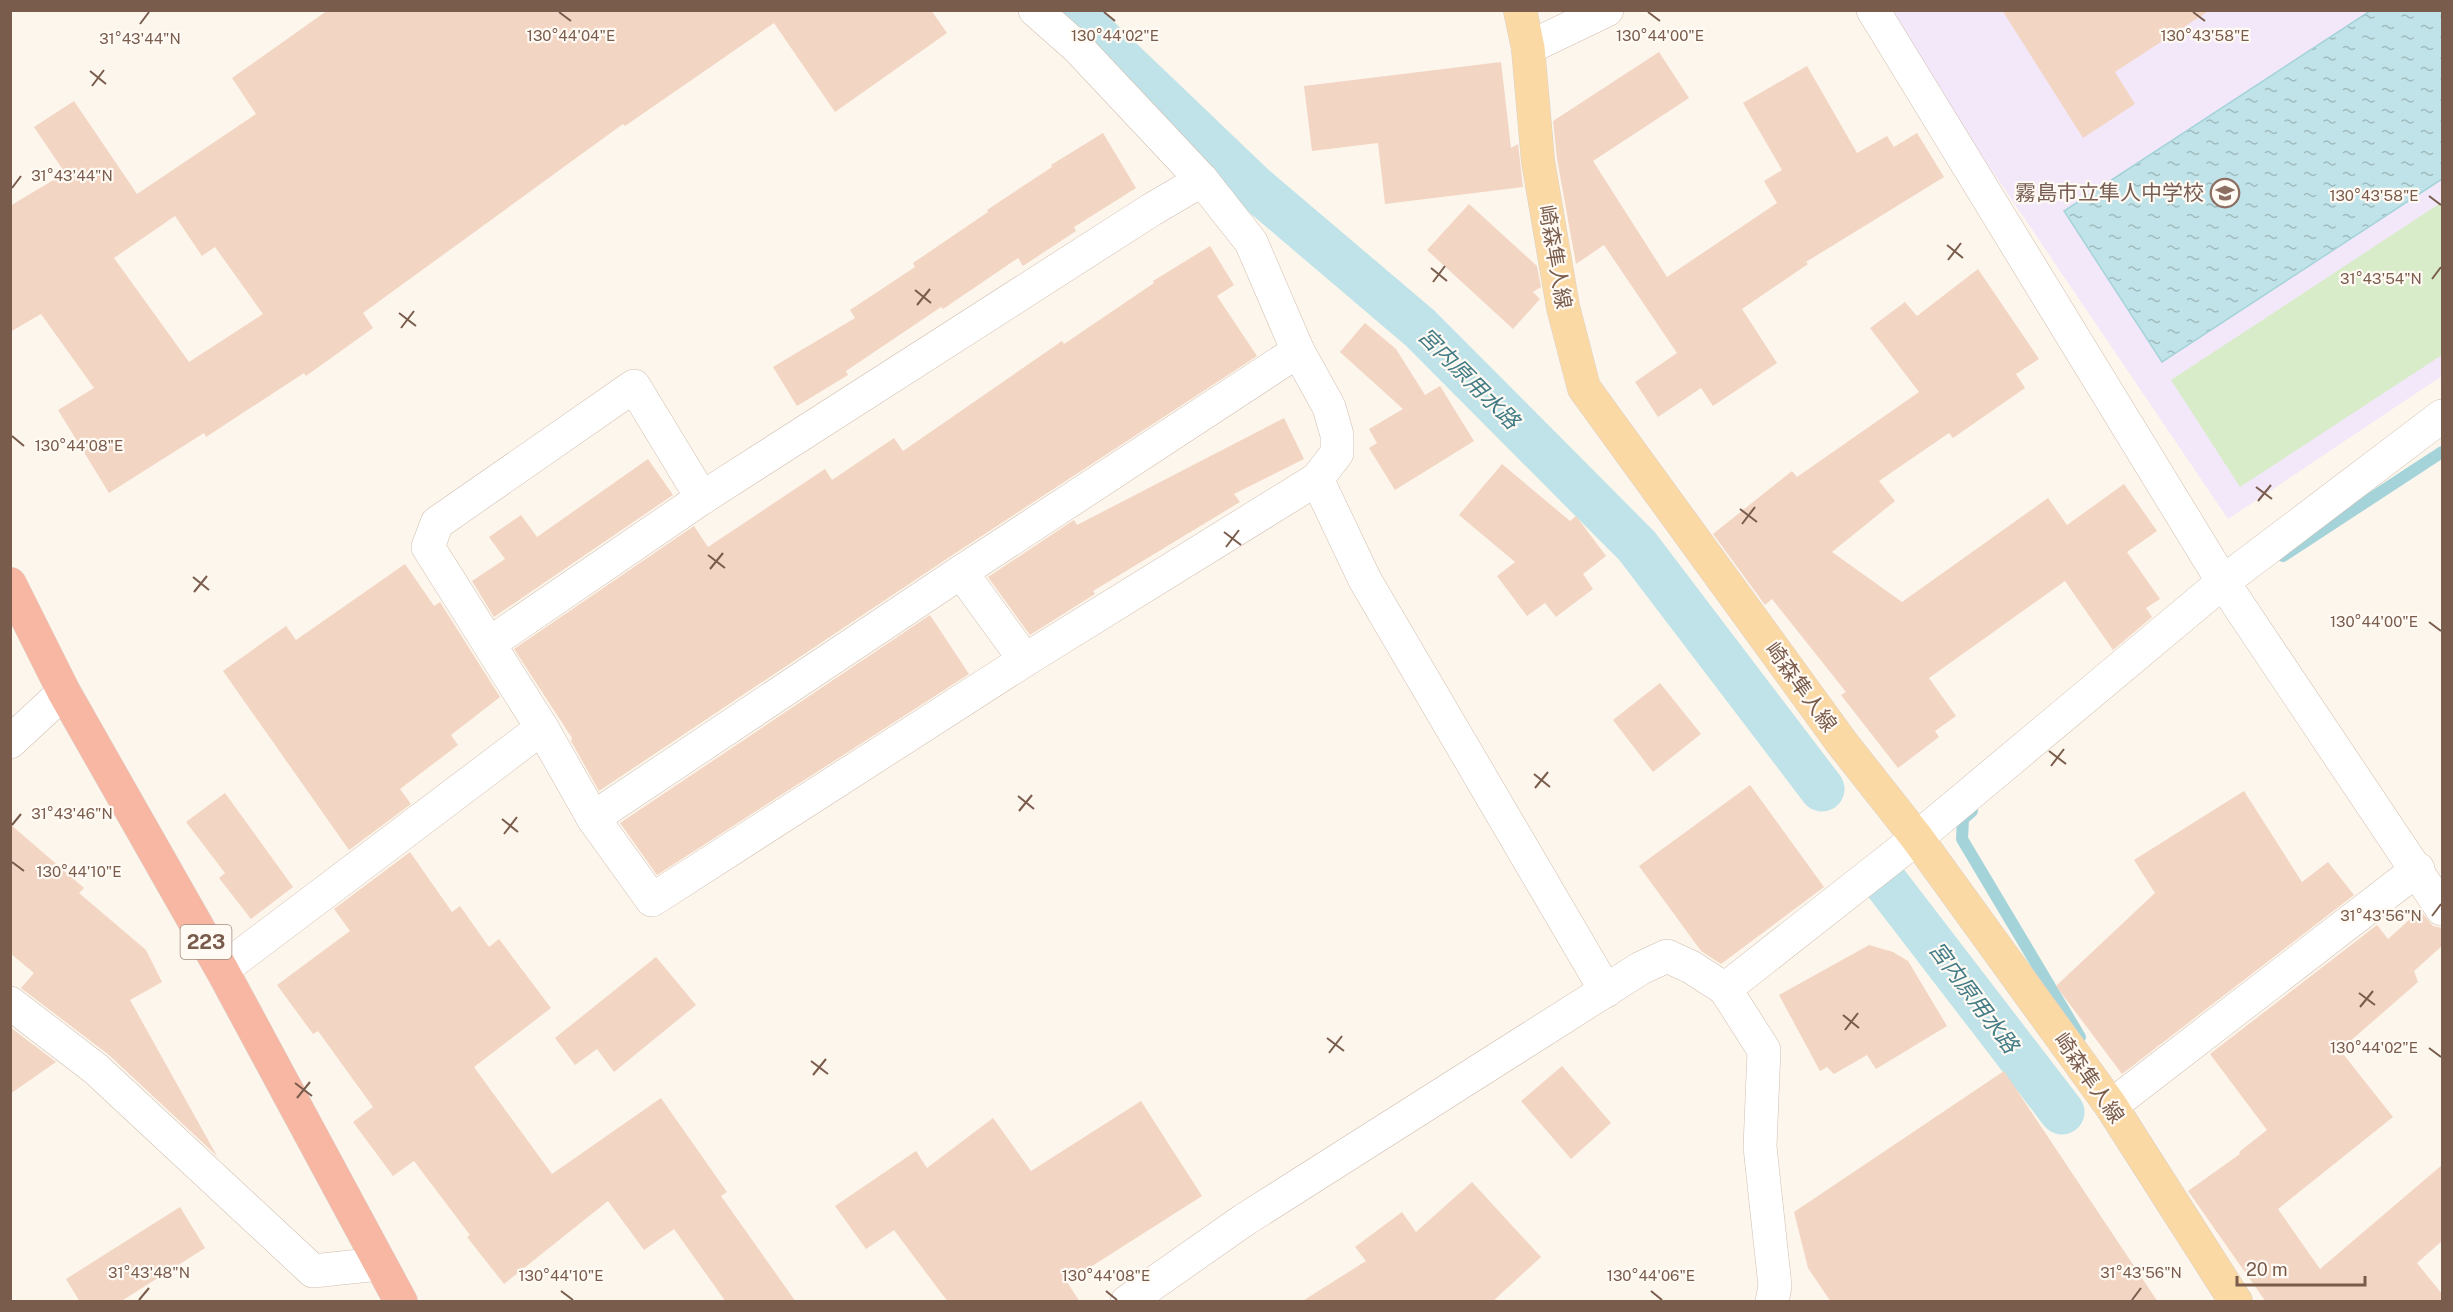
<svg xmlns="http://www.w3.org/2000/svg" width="2453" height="1312" font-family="'Public Sans','Noto Sans JP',sans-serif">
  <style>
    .education { fill: #f3e8fa }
    .pitch { fill: #d8ecc9 }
    .water { fill: url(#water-ripples); stroke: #a5d3da; stroke-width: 1.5 }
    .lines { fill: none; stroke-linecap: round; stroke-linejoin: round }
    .stream { stroke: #a5d3da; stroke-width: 12 }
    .canal { stroke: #bfe3e8; stroke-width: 45 }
    .building { fill: #f3d5c3; fill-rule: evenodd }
    .minor-casing { stroke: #d1beb0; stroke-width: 34 }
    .major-casing { stroke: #dad1cd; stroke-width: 34 }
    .highway-casing { stroke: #dad1cd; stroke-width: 34 }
    .minor { stroke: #fff; stroke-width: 33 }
    .major { stroke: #fbd9a5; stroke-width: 33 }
    .highway { stroke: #f7b7a3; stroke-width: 33 }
    .ticks { fill: none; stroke: #7a5c4d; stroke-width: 2 }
    .labels { text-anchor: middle; stroke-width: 4.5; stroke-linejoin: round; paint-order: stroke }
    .shield { fill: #fffaf3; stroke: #a28b7f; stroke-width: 1.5 }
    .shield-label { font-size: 20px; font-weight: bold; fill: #7a5c4d }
    .education-label { font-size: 21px; fill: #785e54; stroke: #fffaf3; text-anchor: end }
    .street-label { font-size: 21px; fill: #7a5c4d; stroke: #fffaf3 }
    .water-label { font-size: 22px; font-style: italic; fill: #437c86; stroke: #fffaf3 }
    .ticks-label { font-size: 15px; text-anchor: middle; fill: #7a5c4d; stroke: #fffaf3; stroke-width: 4.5; stroke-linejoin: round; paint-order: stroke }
  </style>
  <defs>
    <pattern id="water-ripples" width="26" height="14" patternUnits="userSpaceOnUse" patternTransform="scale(1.5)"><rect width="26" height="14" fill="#bfe3e8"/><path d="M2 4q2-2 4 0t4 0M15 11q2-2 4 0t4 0" fill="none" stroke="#a0bbbe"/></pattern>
  </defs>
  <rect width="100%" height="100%" fill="#fdf6ec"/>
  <polygon class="education" points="1884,11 2442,11 2442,376 2228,519"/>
  <polygon class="pitch" points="2442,202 2442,355 2240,487 2171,380"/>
  <polygon class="water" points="2370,11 2442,11 2442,179 2162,362 2064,211"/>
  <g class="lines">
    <g class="stream">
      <polyline points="2283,556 2442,452"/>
      <polyline points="1972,811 1963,819 1962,839 2080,1037"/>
    </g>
    <g class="canal">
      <polyline points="1069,10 1254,187 1420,328 1637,546 1822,789"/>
      <polyline points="1886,883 2062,1112"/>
    </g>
  </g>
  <g class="building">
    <path d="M328,10H931L947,33L835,112L774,23L625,126L623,124L363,313L373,328L306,376L304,373L206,437L204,433L109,493L58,410L94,388L41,314L10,332V206L65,173L34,127L74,101L137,194L256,114L232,78ZM175,216L202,256L215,247L263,314L189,362L114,258Z"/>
    <polygon points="2002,10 2210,10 2115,72 2135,104 2083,138"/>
    <polygon points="1659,52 1689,98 1593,161 1667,277 1777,203 1764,181 1782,170 1743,103 1807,66 1857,153 1887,136 1894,147 1917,133 1944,177 1806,262 1808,264 1742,309 1777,363 1713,406 1701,388 1658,417 1635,382 1677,353 1604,245 1576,264 1557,159 1553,121"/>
    <polygon points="1501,62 1511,148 1518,144 1523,187 1385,204 1378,143 1312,151 1304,86"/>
    <polygon points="1103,133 1136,188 1074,227 1076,231 1023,266 1018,258 943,309 941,307 846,371 848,375 797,406 773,367 855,318 850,310 915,267 913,263 988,212 987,210 1052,167 1051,165"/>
    <polygon points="1469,204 1537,266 1541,287 1533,292 1540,299 1513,329 1427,250"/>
    <polygon points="1210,246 1234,285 1217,296 1257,356 951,556 599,791 571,741 572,738 514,649 694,526 708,547 825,469 832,480 894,438 903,451 1062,341 1064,344 1154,283 1153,281"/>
    <polygon points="1978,269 2039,359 2016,374 2025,388 1953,438 1949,433 1879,481 1895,501 1832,552 1902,602 2048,498 2067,525 2124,484 2157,531 2127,552 2160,599 2146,608 2152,617 2113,650 2065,581 1929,678 1956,716 1935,731 1939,737 1898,768 1841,695 1846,692 1772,599 1765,605 1713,534 1792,471 1797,477 1919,392 1870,328 1905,302 1917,316"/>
    <polygon points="1365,323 1396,349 1425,395 1440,386 1474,441 1395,490 1369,448 1377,443 1369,429 1403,409 1340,352"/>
    <polygon points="1284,418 1304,459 1234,494 1240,502 1093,591 1095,594 1030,635 988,577 1074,520 1077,525"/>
    <polygon points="648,459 673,495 494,617 472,581 505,559 489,537 521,515 537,537"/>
    <polygon points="1502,464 1570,521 1576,516 1606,556 1583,574 1593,589 1556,617 1545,603 1527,616 1497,576 1515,562 1459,515"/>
    <polygon points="405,564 434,606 440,602 500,697 451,735 458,745 400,789 411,804 349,850 223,671 286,626 296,640"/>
    <polygon points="930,615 969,674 657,875 620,823"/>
    <polygon points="1660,683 1701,734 1653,772 1613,720"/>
    <polygon points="1750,785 1824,887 1721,964 1701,951 1639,866"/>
    <polygon points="2244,791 2302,882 2328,862 2354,895 2122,1074 2056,986 2155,893 2134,860"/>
    <polygon points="225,793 293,887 251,919 219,878 225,873 186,822"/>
    <polygon points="10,824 84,888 79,893 146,950 162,982 130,1000 217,1156 109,1055 21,988 34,973 10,953"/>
    <polygon points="410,852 452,912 460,906 489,947 499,939 551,1008 474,1067 552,1174 661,1098 727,1192 721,1196 796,1302 726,1302 674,1229 644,1250 608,1201 504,1284 467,1237 470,1235 414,1161 393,1176 353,1122 373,1107 318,1031 313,1034 277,985 350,931 334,909"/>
    <polygon points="2420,910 2433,926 2442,928 2442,946 2414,971 2418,982 2340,1050 2393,1117 2278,1209 2320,1269 2442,1165 2442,1241 2417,1263 2442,1294 2442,1302 2266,1302 2188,1191 2240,1154 2239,1152 2267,1130 2210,1054 2377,925 2388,939"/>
    <polygon points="1869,945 1893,952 1908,961 1947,1026 1876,1069 1867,1055 1834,1074 1827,1067 1820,1071 1779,995"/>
    <polygon points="656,957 696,1005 614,1072 597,1049 575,1065 555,1038"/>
    <polygon points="10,1027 56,1062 10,1094"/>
    <polygon points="1562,1066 1611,1123 1571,1159 1521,1101"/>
    <polygon points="2004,1071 2158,1302 1831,1302 1808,1268 1794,1212"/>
    <polygon points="1141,1101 1202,1196 1067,1282 1080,1302 948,1302 894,1230 866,1249 835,1206 916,1151 927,1168 993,1118 1031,1171"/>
    <polygon points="1472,1182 1541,1257 1492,1302 1301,1302 1366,1261 1355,1247 1402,1212 1416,1232"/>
    <polygon points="180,1207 205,1248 120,1302 80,1302 66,1279"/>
  </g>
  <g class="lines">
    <g class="minor-casing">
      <g id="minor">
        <polyline points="1035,10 1078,48 1202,180 1251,242 1298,351 1329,407 1337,435 1337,453 1317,479 1365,580 1606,991"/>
        <polyline points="1873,10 2223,582 2442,909"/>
        <polyline points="1528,48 1607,10"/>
        <polyline points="1202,180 1151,210 702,498 634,386 437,523 428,547 542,728 593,818 652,900 1025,660 1317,479"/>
        <polyline points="961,572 1025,660"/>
        <polyline points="490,643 702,498"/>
        <polyline points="10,742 64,692"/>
        <polyline points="593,818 961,572 1298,351"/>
        <polyline points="222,970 542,728"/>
        <polyline points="1725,989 1764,1050 1760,1147 1775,1286 1772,1302"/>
        <polyline points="10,1003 96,1069 313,1271 379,1264"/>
        <polyline points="2111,1106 2418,869"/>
        <polyline points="1127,1302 1244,1220 1641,968 1667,956 1691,967 1725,989 1917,838 2223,582 2442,416"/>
      </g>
    </g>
    <g class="major-casing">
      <polyline id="major" points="1520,10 1528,48 1538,161 1563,307 1584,388 1842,743 1917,838 2111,1106 2236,1302"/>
    </g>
    <g class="highway-casing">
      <polyline id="highway" points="10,584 64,692 222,970 401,1302"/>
    </g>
    <use href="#minor" class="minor"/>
    <use href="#major" class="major"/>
    <use href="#highway" class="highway"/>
  </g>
  <path class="ticks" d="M559,12L571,21M1104,12L1115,21M1648,12L1660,21M2193,12L2205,21M140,24L149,12M90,71L106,84M92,86L104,70M12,188L21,176M2429,196L2441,205M1947,245L1963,258M1948,260L1961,243M1431,268L1447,281M2432,279L2441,267M1433,282L1445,266M915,290L931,303M917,305L930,289M399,313L416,326M401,328L414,311M12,436L24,446M2256,487L2272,499M2258,501L2271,485M1740,509L1757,522M1742,524L1755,507M1224,532L1241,545M1226,547L1239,530M708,555L725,568M710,569L723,553M193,577L209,590M194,592L207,576M2429,622L2441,631M2049,751L2066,764M2051,766L2064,749M1534,774L1550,787M1535,788L1548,772M1018,796L1034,809M1019,811L1032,795M502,819L518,832M12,825L21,814M504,834L517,817M12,862L24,871M2432,916L2441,904M2359,993L2375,1005M2360,1007L2373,991M1843,1015L1859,1028M1845,1030L1858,1013M1327,1038L1344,1051M2429,1048L2441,1057M1329,1053L1342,1036M811,1061L828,1074M813,1075L826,1059M295,1083L312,1096M297,1098L310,1082M561,1291L573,1300M1106,1291L1117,1300M1651,1291L1662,1300M139,1300L149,1288M2132,1300L2141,1288"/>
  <defs>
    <g id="school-ring" transform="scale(1.5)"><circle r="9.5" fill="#fffaf3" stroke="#8d6e63" stroke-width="1.5"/><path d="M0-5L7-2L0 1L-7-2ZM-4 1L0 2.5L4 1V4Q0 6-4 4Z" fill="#8d6e63"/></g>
  </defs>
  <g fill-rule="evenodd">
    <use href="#school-ring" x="2225" y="193"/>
  </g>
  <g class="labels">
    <rect class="shield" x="180.5" y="925" width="51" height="34" rx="4.5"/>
    <g class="shield-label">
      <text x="206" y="949">223</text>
    </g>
    <g class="education-label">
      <text x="2204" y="200">霧島市立隼人中学校</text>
    </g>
    <g class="street-label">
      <text transform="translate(1555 257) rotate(80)" y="7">崎森隼人線</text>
      <text transform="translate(1801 687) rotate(54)" y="7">崎森隼人線</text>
      <text transform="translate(2089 1078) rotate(55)" y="7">崎森隼人線</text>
    </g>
    <g class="water-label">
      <text transform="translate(1469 378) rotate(45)" y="8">宮内原用水路</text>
      <text transform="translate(1974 997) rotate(53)" y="8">宮内原用水路</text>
    </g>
  </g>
  <g class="ticks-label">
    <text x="571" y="41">130°44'04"E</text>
    <text x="1115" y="41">130°44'02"E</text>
    <text x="1660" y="41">130°44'00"E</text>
    <text x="2205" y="41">130°43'58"E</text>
    <text x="140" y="44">31°43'44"N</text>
    <text x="72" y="181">31°43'44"N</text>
    <text x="2374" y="201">130°43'58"E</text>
    <text x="2381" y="284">31°43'54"N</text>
    <text x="79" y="451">130°44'08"E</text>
    <text x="2374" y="627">130°44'00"E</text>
    <text x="72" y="819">31°43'46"N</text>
    <text x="79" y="877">130°44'10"E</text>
    <text x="2381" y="921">31°43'56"N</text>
    <text x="2374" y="1053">130°44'02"E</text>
    <text x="149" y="1278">31°43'48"N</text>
    <text x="2141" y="1278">31°43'56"N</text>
    <text x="561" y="1281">130°44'10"E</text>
    <text x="1106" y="1281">130°44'08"E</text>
    <text x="1651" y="1281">130°44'06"E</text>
  </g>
  <rect width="2453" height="1312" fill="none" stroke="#7a5c4d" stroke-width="24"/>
  <path d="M2237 1276v9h128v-9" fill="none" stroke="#7a5c4d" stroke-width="3"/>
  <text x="2246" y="1276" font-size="18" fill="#7a5c4d" stroke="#fffaf3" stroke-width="4.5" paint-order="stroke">20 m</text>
</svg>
